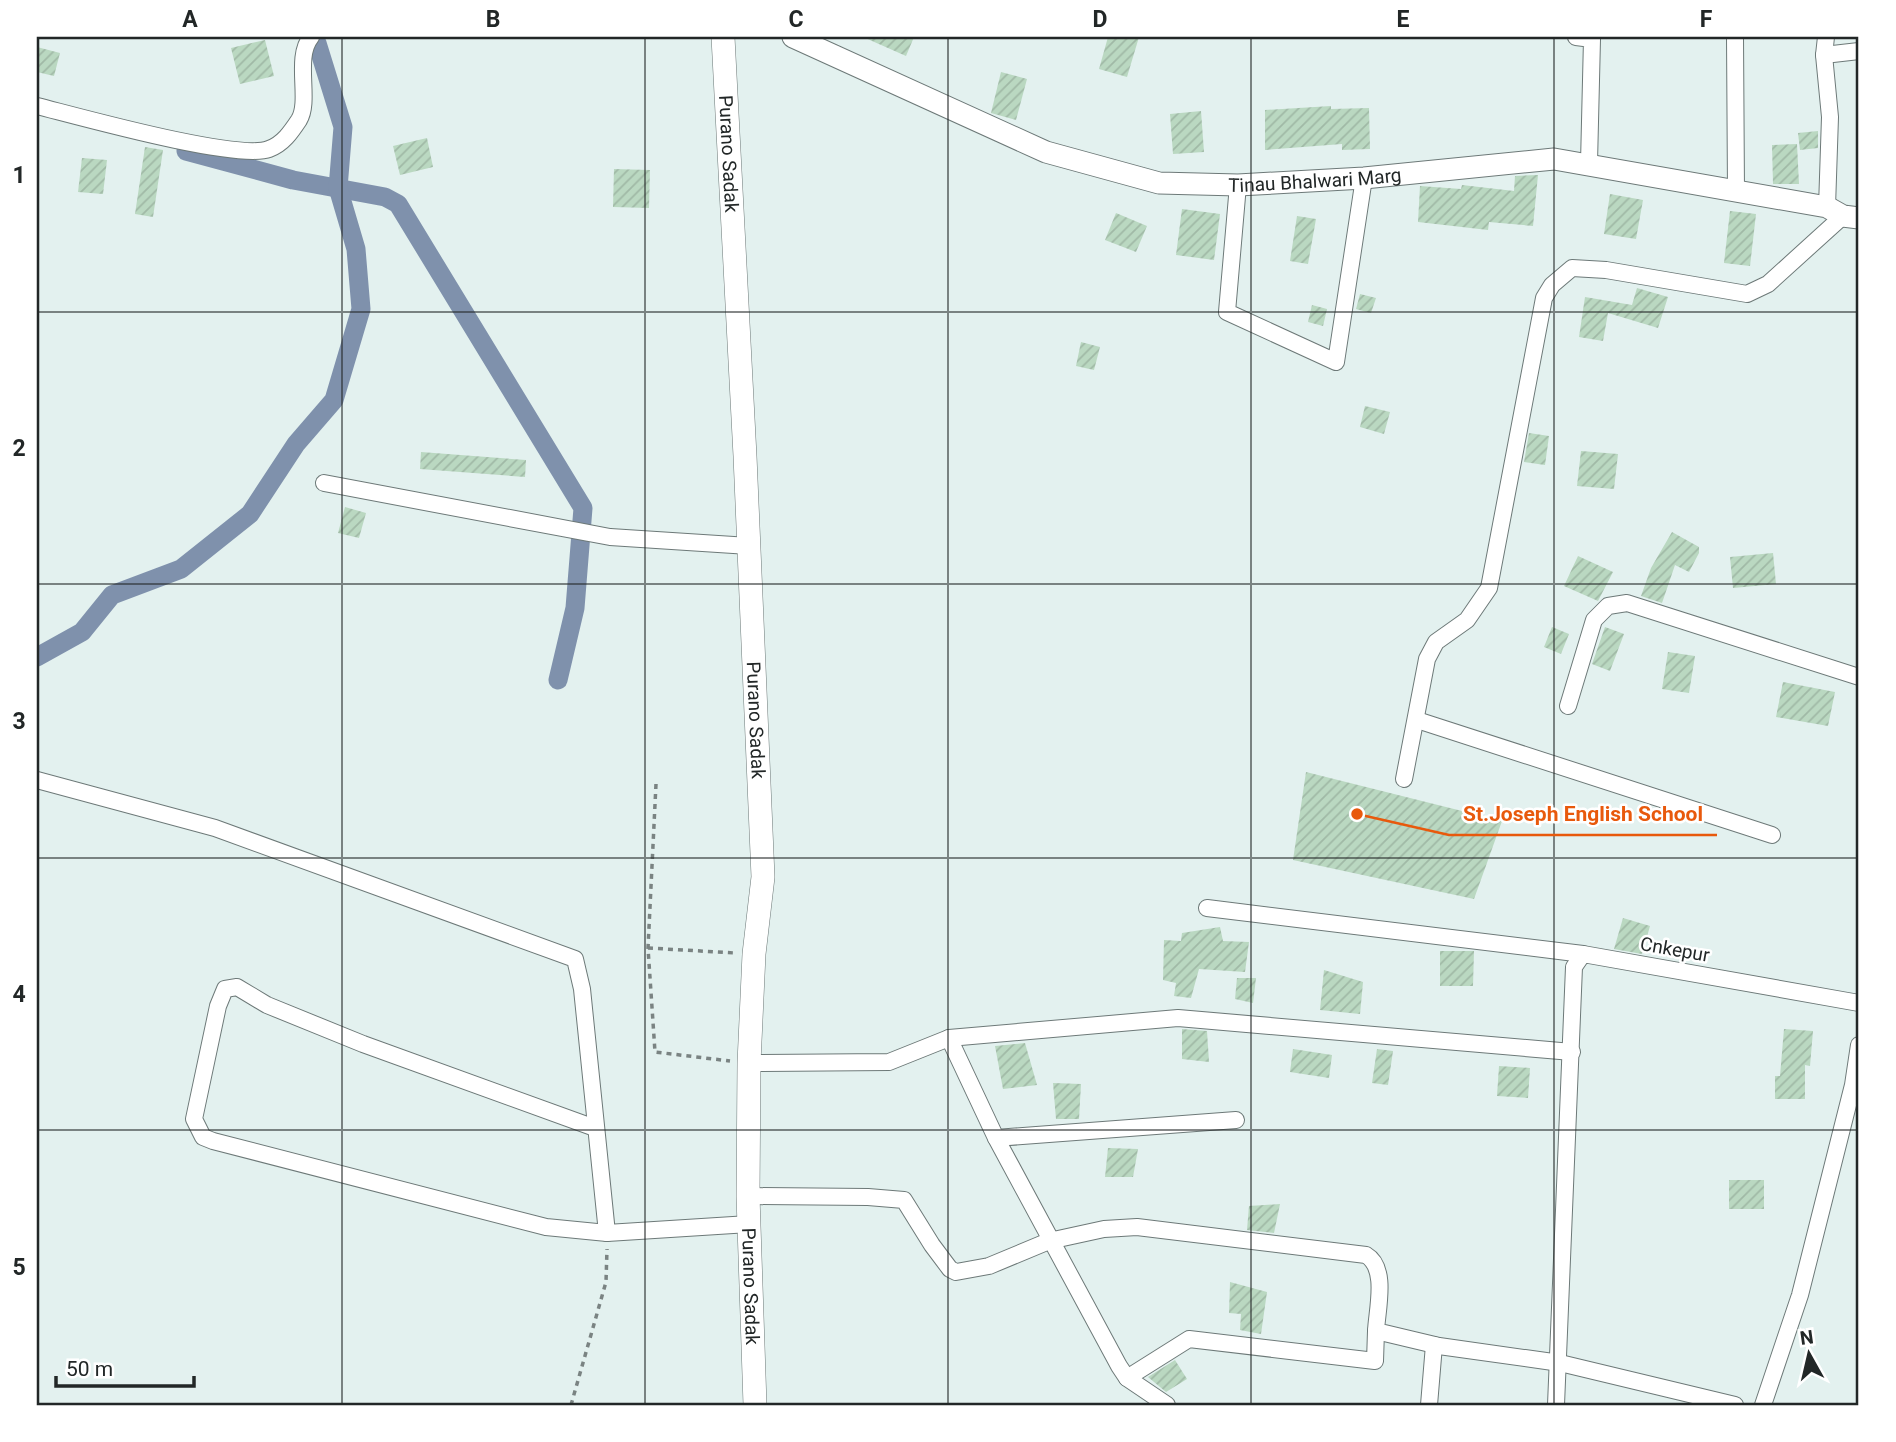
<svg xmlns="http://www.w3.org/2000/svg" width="1896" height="1442" font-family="Roboto,sans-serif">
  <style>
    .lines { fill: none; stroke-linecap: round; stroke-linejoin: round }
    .canal { stroke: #7f91ac; stroke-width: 19 }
    .building { fill: url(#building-hatch) }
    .minor-casing { stroke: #6d7978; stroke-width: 18 }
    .tertiary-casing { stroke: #6d7978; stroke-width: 23 }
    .secondary-casing { stroke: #6d7978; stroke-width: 24 }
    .path { stroke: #7a8382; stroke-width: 3.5; stroke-dasharray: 5 5; stroke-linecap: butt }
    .minor { stroke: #fff; stroke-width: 16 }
    .tertiary { stroke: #fff; stroke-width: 21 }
    .secondary { stroke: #fff; stroke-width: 23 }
    .grid { fill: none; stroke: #222727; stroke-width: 2; stroke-opacity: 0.55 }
    .labels { text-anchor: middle; stroke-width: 5; stroke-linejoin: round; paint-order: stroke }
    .street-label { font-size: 19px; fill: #222727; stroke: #fff }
    .leader { fill: none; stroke: #e8590c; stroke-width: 2.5 }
    .callout-dot { fill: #e8590c; stroke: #fff; stroke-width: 2.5 }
    .callout-label { font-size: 21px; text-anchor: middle; font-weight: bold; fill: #e8590c; stroke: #fff; stroke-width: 5; stroke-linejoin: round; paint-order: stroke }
    .neatline { fill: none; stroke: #222727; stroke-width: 2.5 }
    .grid-label { font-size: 23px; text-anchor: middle; font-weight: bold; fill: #222727 }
  </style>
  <defs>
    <pattern id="building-hatch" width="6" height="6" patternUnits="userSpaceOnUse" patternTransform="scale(1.75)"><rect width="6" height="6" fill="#bad8c1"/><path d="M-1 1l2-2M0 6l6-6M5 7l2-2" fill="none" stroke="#a0b9a6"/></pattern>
  </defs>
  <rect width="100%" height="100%" fill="#e3f1ef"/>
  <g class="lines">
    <g class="canal">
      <polyline points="186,151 293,180 385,197 398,204 583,508 575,608 558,680"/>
      <polyline points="37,657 82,632 112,595 181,569 250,514 296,444 334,400 361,309 356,249 338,188 343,127 317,43"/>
    </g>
  </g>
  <g class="building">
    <polygon points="863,37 914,37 906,56"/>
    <polygon points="1108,37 1139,37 1127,77 1099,69"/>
    <polygon points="265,40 274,76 240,84 231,48"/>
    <polygon points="37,47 60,53 54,76 37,72"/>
    <polygon points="1001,72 1027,79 1016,120 991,113"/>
    <polygon points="1331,106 1331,109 1369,108 1370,149 1342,150 1342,144 1265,150 1265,110"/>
    <polygon points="1201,111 1204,152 1173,154 1170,114"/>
    <polygon points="1818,131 1818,148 1800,150 1798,133"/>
    <polygon points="427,138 433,167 400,175 393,146"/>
    <polygon points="1797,144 1799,184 1773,184 1772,145"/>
    <polygon points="145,147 163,150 153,217 135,214"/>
    <polygon points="82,158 107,160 103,194 78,192"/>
    <polygon points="614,169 650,170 649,208 613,207"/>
    <polygon points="1538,175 1533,226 1489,222 1488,230 1418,222 1420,186 1461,189 1462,185 1514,191 1515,176"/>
    <polygon points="1610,194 1643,200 1636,239 1604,234"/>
    <polygon points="1182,209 1220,214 1214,260 1176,255"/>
    <polygon points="1730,211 1756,214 1750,266 1724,263"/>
    <polygon points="1116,213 1147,226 1136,252 1105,240"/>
    <polygon points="1297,216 1316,219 1308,264 1290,261"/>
    <polygon points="1637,288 1668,297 1658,328 1608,313 1603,341 1579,337 1585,297 1632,305"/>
    <polygon points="1360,294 1376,298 1371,313 1356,309"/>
    <polygon points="1312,305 1327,309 1323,326 1308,322"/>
    <polygon points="1081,342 1100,347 1094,370 1076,366"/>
    <polygon points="1365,406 1390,412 1384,434 1360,427"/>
    <polygon points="1529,433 1549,436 1545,465 1524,462"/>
    <polygon points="1581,451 1618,454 1614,489 1577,486"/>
    <polygon points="421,452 526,460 525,477 420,469"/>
    <polygon points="345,507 366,513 359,538 338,533"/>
    <polygon points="1672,532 1699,547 1699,553 1689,572 1675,565 1662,603 1641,596 1651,568"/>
    <polygon points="1773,553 1776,584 1733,588 1730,557"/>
    <polygon points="1578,556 1613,572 1598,601 1564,586"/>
    <polygon points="1552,627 1569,634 1561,654 1544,647"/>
    <polygon points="1605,627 1624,634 1610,671 1592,664"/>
    <polygon points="1668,652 1695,656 1689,693 1662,689"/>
    <polygon points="1783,682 1835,692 1828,726 1776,717"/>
    <polygon points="1306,772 1502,821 1474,899 1293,860"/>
    <polygon points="1623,918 1650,926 1642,954 1614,949"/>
    <polygon points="1220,927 1223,941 1249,942 1245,972 1199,969 1191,998 1174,996 1176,983 1163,980 1164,940 1181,941 1182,933"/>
    <polygon points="1440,951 1474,951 1473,986 1440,986"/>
    <polygon points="1324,970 1363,982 1360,1014 1320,1010"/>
    <polygon points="1237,978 1256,978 1253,1003 1235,999"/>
    <polygon points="1182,1029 1207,1031 1209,1062 1182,1059"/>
    <polygon points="1784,1029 1813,1031 1810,1066 1805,1065 1805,1099 1775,1099 1775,1076 1780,1076"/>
    <polygon points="1025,1043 1037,1085 1003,1089 995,1046"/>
    <polygon points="1293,1049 1332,1055 1329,1078 1290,1072"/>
    <polygon points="1377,1049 1393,1051 1388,1085 1372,1083"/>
    <polygon points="1499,1066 1530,1068 1528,1098 1497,1096"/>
    <polygon points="1053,1083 1081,1084 1079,1119 1056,1119"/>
    <polygon points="1108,1148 1138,1149 1133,1177 1105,1177"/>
    <rect x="1729" y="1180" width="35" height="29"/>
    <polygon points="1280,1204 1274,1233 1247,1230 1249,1206"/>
    <polygon points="1230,1282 1267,1292 1261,1334 1240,1330 1241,1314 1229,1313"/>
    <polygon points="1175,1360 1187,1379 1166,1392 1148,1377"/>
  </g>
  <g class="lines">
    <g class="minor-casing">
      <g id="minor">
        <polyline points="1576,37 1592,39 1589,163"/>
        <polyline points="1735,37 1736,192"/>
        <polyline points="1826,37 1824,55 1830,117 1827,207"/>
        <polyline points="1824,55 1859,51"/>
        <path d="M37,106C77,116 237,161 269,149C283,144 291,132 299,120C311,100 294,58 311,37"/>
        <polyline points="1238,185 1227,312 1336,362 1364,178"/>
        <polyline points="324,483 610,537 749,546"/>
        <polyline points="1568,706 1594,620 1608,606 1627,603 1859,677"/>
        <polyline points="1417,720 1772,835"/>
        <polyline points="1404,779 1427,659 1436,642 1467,620 1489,588 1544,298 1552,285 1572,268 1606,270 1747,294 1768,284 1843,216"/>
        <polyline points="37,780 215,828 575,959 582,989 607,1233"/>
        <polyline points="1207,908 1583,954"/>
        <polyline points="949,1038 996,1138 1119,1366 1127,1378 1167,1405"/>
        <polyline points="749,1063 889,1062 949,1038 1178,1018 1572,1052"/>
        <polyline points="595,1128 363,1044 267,1005 237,987 225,989 218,1006 194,1119 203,1137 213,1141 546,1227 607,1233 749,1224"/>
        <polyline points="996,1138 1236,1120"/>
        <path d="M748,1196L868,1197L904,1200L932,1245L950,1269L956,1272L989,1266L1049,1241L1104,1229L1137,1227L1366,1255C1388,1268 1377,1309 1376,1331L1439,1346L1560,1363L1735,1405"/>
        <polyline points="1127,1378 1189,1339 1375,1361 1376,1331"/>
        <polyline points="1429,1405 1434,1345"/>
        <polyline points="1556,1405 1574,967 1583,954 1859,1003"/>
        <polyline points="1763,1405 1800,1295 1853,1085 1859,1045"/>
      </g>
    </g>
    <g class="tertiary-casing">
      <g id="tertiary">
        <path id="s1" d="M793,37L1046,152L1159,183L1238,185L1364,178L1554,159L1827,207L1843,216L1859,218"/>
      </g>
    </g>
    <g class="secondary-casing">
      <g id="secondary">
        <path id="s2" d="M723,37L745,456L763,877L754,954L749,1063L748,1196L755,1405"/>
      </g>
    </g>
    <g class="path">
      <polyline points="656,784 648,948 655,1052 730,1061"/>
      <polyline points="648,948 735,953"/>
      <polyline points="571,1405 606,1282 607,1249"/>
    </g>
    <use href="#minor" class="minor"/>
    <use href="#tertiary" class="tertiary"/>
    <use href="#secondary" class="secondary"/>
  </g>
  <path class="grid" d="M342,37V1405M645,37V1405M948,37V1405M1251,37V1405M1554,37V1405M37,312H1859M37,584H1859M37,858H1859M37,1130H1859"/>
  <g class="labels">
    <g class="street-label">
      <text dy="7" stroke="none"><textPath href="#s2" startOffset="117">Purano Sadak</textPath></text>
      <text dy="7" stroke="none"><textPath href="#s1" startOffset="551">Tinau Bhalwari Marg</textPath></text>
      <text dy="7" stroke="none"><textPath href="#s2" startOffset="684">Purano Sadak</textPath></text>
      <text transform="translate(1675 949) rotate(10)" y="7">Cnkepur</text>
      <text dy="7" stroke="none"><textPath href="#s2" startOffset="1251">Purano Sadak</textPath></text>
    </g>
  </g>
  <path class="leader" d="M1357 814L1449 835H1717"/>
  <circle class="callout-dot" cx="1357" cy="814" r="7"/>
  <g class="callout-label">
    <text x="1583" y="821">St.Joseph English School</text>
  </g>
  <rect width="1896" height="1442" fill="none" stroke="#ffffff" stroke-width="77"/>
  <g transform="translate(1809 1354) rotate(352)" stroke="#ffffff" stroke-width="5" paint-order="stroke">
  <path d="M0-5L12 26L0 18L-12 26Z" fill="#222727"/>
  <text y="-10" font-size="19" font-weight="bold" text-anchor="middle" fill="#222727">N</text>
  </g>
  <path d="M56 1376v10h138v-10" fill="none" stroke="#222727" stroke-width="3.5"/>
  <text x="66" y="1376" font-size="21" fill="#222727" stroke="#ffffff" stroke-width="5" paint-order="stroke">50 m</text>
  <rect x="38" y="38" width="1819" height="1366" class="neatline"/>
  <g class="grid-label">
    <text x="190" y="27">A</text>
    <text x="493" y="27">B</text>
    <text x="796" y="27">C</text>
    <text x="1100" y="27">D</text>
    <text x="1403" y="27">E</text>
    <text x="1706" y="27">F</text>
    <text x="19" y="183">1</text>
    <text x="19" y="456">2</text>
    <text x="19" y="729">3</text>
    <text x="19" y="1002">4</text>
    <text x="19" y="1275">5</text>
  </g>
</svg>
